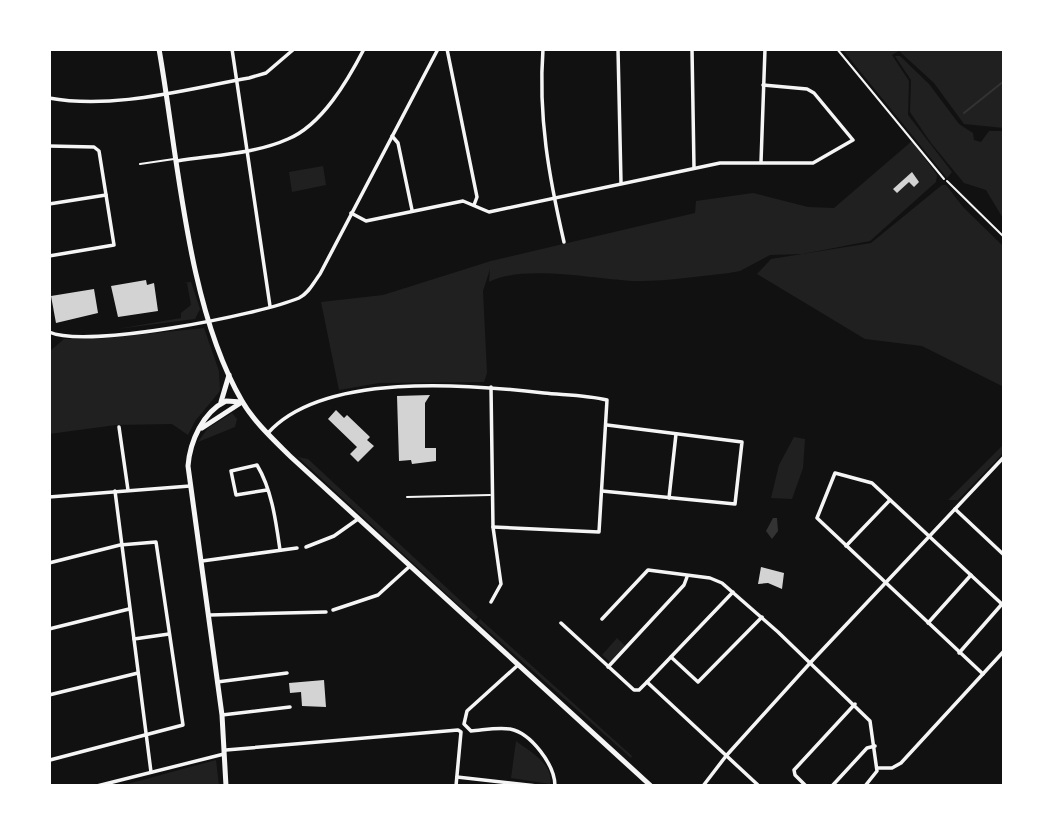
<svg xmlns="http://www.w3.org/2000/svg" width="1053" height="835" font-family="Literata,serif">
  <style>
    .green { fill: #202020 }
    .water { fill: #333 }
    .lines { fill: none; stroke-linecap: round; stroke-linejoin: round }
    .stream { stroke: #333; stroke-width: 2 }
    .building { fill: #d3d3d3 }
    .path { stroke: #f5f5f5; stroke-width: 2 }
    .service { stroke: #f5f5f5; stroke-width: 2 }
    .minor { stroke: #f5f5f5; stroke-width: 3.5 }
    .secondary { stroke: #f5f5f5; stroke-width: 5 }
  </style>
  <rect width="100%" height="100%" fill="#111"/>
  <g class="green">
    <polygon points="842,49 1004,49 1004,128 964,124 934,83 899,51 892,55 909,81 908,115 952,172 947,178"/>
    <polygon points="900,56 929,84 959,124 973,133 974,140 981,142 989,131 1004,131 1004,220 986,190 964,183 931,143 910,112 911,80 895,56"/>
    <path d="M912,141L937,175L936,182L870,241L803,254L770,255L740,271L729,273C698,276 664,282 633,281C595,279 522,264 489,282L490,269L483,291L487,373L484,382L379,383L339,390L321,302L383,295L491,261L695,213L696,201L753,193L808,207L834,208Z"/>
    <polygon points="323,166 326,185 292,192 289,172"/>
    <polygon points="942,185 946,185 963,207 1004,247 1004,387 922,346 865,339 757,274 771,259 871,243"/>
    <polygon points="191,282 200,309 195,319 117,329 181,318 181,313 191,305 187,283 183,283"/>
    <polygon points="204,328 219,371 220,391 195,421 188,435 172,424 116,425 49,434 49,352 64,339 98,339"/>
    <polygon points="232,413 237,419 235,427 198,442 208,428"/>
    <polygon points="794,437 805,439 803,468 792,499 771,498 779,465"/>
    <polygon points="1004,444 1004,452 958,500 948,500"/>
    <polygon points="298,457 308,459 478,617 475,620"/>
    <polygon points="480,619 632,756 631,758 478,622"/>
    <polygon points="617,638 625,646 610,662 602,655"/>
    <path d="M516,741C529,751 554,764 550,784L511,778Z"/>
    <polygon points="216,760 219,786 120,786"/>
  </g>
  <polygon class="water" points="773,518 777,518 778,531 772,539 766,531"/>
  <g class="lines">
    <polyline class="stream" points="964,113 1004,81"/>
  </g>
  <g class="building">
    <polygon points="912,172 919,182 914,187 909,182 897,193 893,189"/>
    <polygon points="146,280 147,285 154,283 158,311 118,317 111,286"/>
    <polygon points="94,289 98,313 56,323 51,296"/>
    <polygon points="430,395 425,403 425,448 436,448 436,461 412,464 411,460 399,461 397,396"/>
    <polygon points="336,410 344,418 347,415 370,437 367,440 374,446 358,462 350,454 357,447 328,419"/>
    <polygon points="761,567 784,573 782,589 768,583 758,584"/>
    <polygon points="324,680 326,707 302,706 301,692 290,693 289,683"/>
  </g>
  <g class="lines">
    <polyline class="path" points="947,181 1004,237"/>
    <g class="service">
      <polyline points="837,49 944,179"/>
      <polyline points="140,164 174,159"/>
      <polyline points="407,497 490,495"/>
    </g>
    <g class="minor">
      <polyline points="232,49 270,306"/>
      <polyline points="447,49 477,197 474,205"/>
      <path d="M543,49C538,117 549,177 564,242"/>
      <polyline points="618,49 621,183"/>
      <polyline points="692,49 694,168"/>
      <path d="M49,98C114,110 186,89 249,78L266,73L294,49"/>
      <polyline points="392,136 398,143 412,210"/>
      <polyline points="49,146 94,147 99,151 114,245 49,256"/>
      <path d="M177,161C213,155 255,154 288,139C322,125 348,80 364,49"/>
      <polyline points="761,162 765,49"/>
      <polyline points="49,204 106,195"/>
      <polyline points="351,213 366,221 463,201 489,212 720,163 813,163 853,140 814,93 807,89 763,85"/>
      <path d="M49,332C87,349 258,315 299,298C309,293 314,282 320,274L438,49"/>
      <polyline points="119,427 128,490"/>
      <path d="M268,433C323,372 467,384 544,393C564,395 587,395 607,400L599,532L493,527"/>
      <path d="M267,490L236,495L231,471L257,465C272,490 276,522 280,550"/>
      <polyline points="115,491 151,772"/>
      <polyline points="602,491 735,504 742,442 607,425"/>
      <polyline points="49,497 190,486"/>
      <polyline points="669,498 676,434"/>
      <polyline points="955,509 1004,555"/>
      <polyline points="846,546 890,500"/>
      <polyline points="306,547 334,536 358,519"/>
      <polyline points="202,561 297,548"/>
      <polyline points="49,563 120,545 156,542 183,725 50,760"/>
      <polyline points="491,602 501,584 493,527 491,387"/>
      <polyline points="333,610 378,595 410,566"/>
      <polyline points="210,615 326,612"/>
      <polyline points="602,619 648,570 710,578 722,583 778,632 870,721 877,771 865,786"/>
      <polyline points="561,623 634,690 639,690 647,682 759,786"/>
      <polyline points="928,623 971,575"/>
      <polyline points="49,629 129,609"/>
      <polyline points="134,639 169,634"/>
      <polyline points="959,653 1002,604"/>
      <polyline points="671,657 698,682 762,617"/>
      <path d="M518,665L467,711L464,724L471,731C484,730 497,727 510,729C531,733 555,765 555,786"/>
      <polyline points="608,667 684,585 687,577"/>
      <polyline points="983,674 817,518 835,473 872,483 1004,606"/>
      <polyline points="217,682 287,673"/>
      <polyline points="647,682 733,592"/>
      <polyline points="49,695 138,673"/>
      <polyline points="222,715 290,707"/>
      <polyline points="226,750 458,730 461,732 456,786"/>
      <polyline points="877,768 892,768 901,763 1004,651"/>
      <polyline points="457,777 537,786"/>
      <polyline points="97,786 224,754"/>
      <polyline points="703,786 726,756 811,662 1004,457"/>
      <polyline points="806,786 795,775 794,770 855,704"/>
      <polyline points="832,786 867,748 875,746"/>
    </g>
    <g class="secondary">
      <path d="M159,49C178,156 187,307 242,401C254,422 274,440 291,457L651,786"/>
      <polyline points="221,402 229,375"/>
      <polyline points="202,428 242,402"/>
      <path d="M226,786L222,715L188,466C190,441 203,412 226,401L242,402"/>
    </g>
  </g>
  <rect width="1053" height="835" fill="none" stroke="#ffffff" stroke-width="102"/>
</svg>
